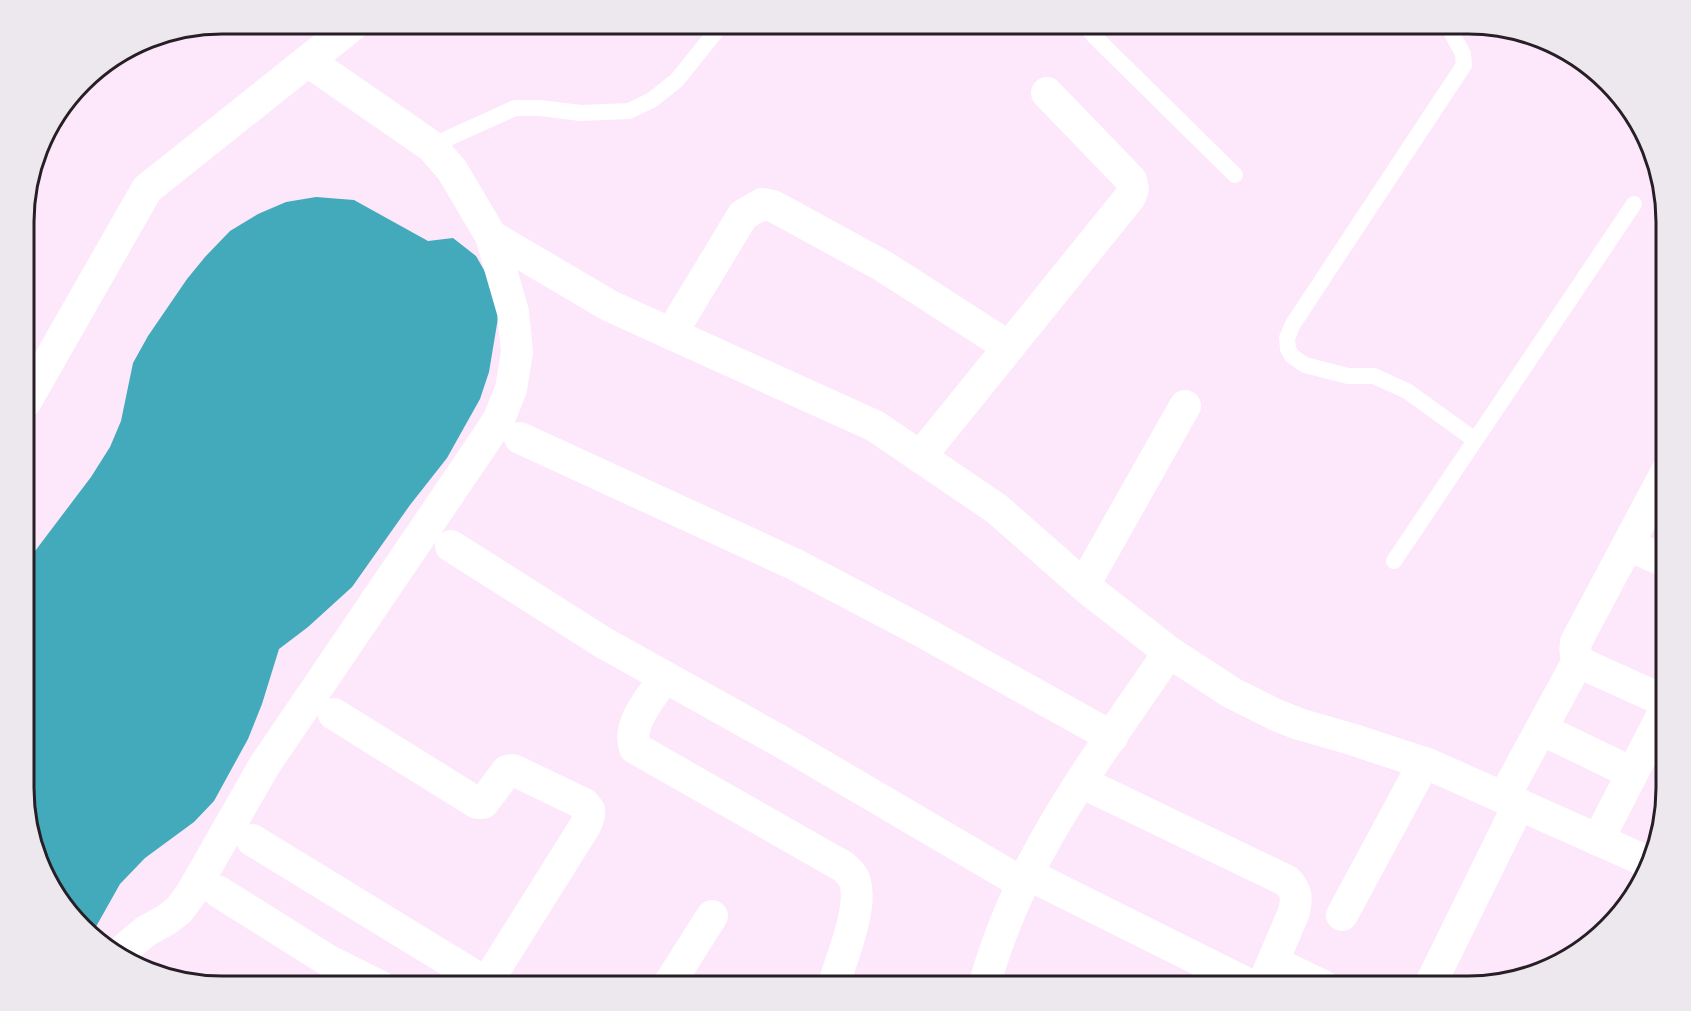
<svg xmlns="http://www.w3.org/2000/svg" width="1691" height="1011" font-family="'Roboto Condensed',sans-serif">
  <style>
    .water { fill: #42aabb }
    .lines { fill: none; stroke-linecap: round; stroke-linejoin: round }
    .lane { stroke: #fff; stroke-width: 16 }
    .street { stroke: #fff; stroke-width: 32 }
    .rim { fill: none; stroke: #261f26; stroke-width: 3 }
  </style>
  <rect width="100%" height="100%" fill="#fce7fb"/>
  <polygon class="water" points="316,197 354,200 428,241 453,238 476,256 492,284 499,312 489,372 480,399 447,458 410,505 352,587 308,627 279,649 262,704 248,739 214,801 194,822 145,858 120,884 93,932 57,898 26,814 26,563 91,477 110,447 121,421 133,363 148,336 187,279 205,257 230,231 258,214 286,202"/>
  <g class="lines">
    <g class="lane">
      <polyline points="1085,24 1094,36 1235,175"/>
      <polyline points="1447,24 1463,54 1464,65 1293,324 1287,338 1288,349 1292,356 1305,365 1348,376 1374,376 1407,391 1475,440"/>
      <polyline points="431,146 515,108 540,108 581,113 629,111 652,100 677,80 722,24"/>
      <polyline points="1394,561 1634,204"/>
    </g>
    <g class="street">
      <polyline points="491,236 610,306 875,426 997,509 1088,589 1169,652 1232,693 1276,715 1299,724 1351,739 1430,765 1648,862"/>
      <polyline points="671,334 743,215 762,204 773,206 883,266 1009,347"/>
      <polyline points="26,401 147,189 354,24"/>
      <polyline points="520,438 794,564 914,627 1112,737"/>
      <polyline points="920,457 1130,197 1133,189 1131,180 1047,93"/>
      <path d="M1667,471L1576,642C1574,655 1576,660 1587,666L1667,702"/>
      <polyline points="1628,545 1667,562"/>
      <polyline points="451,546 604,643 787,745 1022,883"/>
      <polyline points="1084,585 1185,406"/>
      <path d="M665,677C652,696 626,725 635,748L844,867C848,871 854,876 855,882C863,909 841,959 833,987"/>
      <polyline points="334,714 477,803 483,803 507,771 513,770 584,804 589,810 589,816 585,826 484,987"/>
      <polyline points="1541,729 1632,773"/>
      <path d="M1081,782L1287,881C1297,891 1297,898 1294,912L1262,987"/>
      <polyline points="1504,797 1578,661"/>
      <polyline points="252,840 486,983"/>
      <polyline points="1598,840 1667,706"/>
      <polyline points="1027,874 1254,987"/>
      <polyline points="219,892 329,961 381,987"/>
      <polyline points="1342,915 1424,763"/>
      <polyline points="120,957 128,946 146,931 166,920 179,910 191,894 264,766 484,442 499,419 511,389 517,352 513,312 491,236 452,170 431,146 308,61"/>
      <polyline points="1273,962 1325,987"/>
      <polyline points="667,987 712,916"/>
      <path d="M984,987C1018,859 1096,760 1169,652"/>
      <polyline points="1429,987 1519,804"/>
    </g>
  </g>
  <path d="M0 0H1691V1011H0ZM222 34H1468A188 188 0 0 1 1656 222V788A188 188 0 0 1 1468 976H222A188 188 0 0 1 34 788V222A188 188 0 0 1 222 34Z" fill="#ede8ed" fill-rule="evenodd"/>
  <path class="rim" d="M222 34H1468A188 188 0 0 1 1656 222V788A188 188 0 0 1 1468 976H222A188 188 0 0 1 34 788V222A188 188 0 0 1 222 34Z"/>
</svg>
